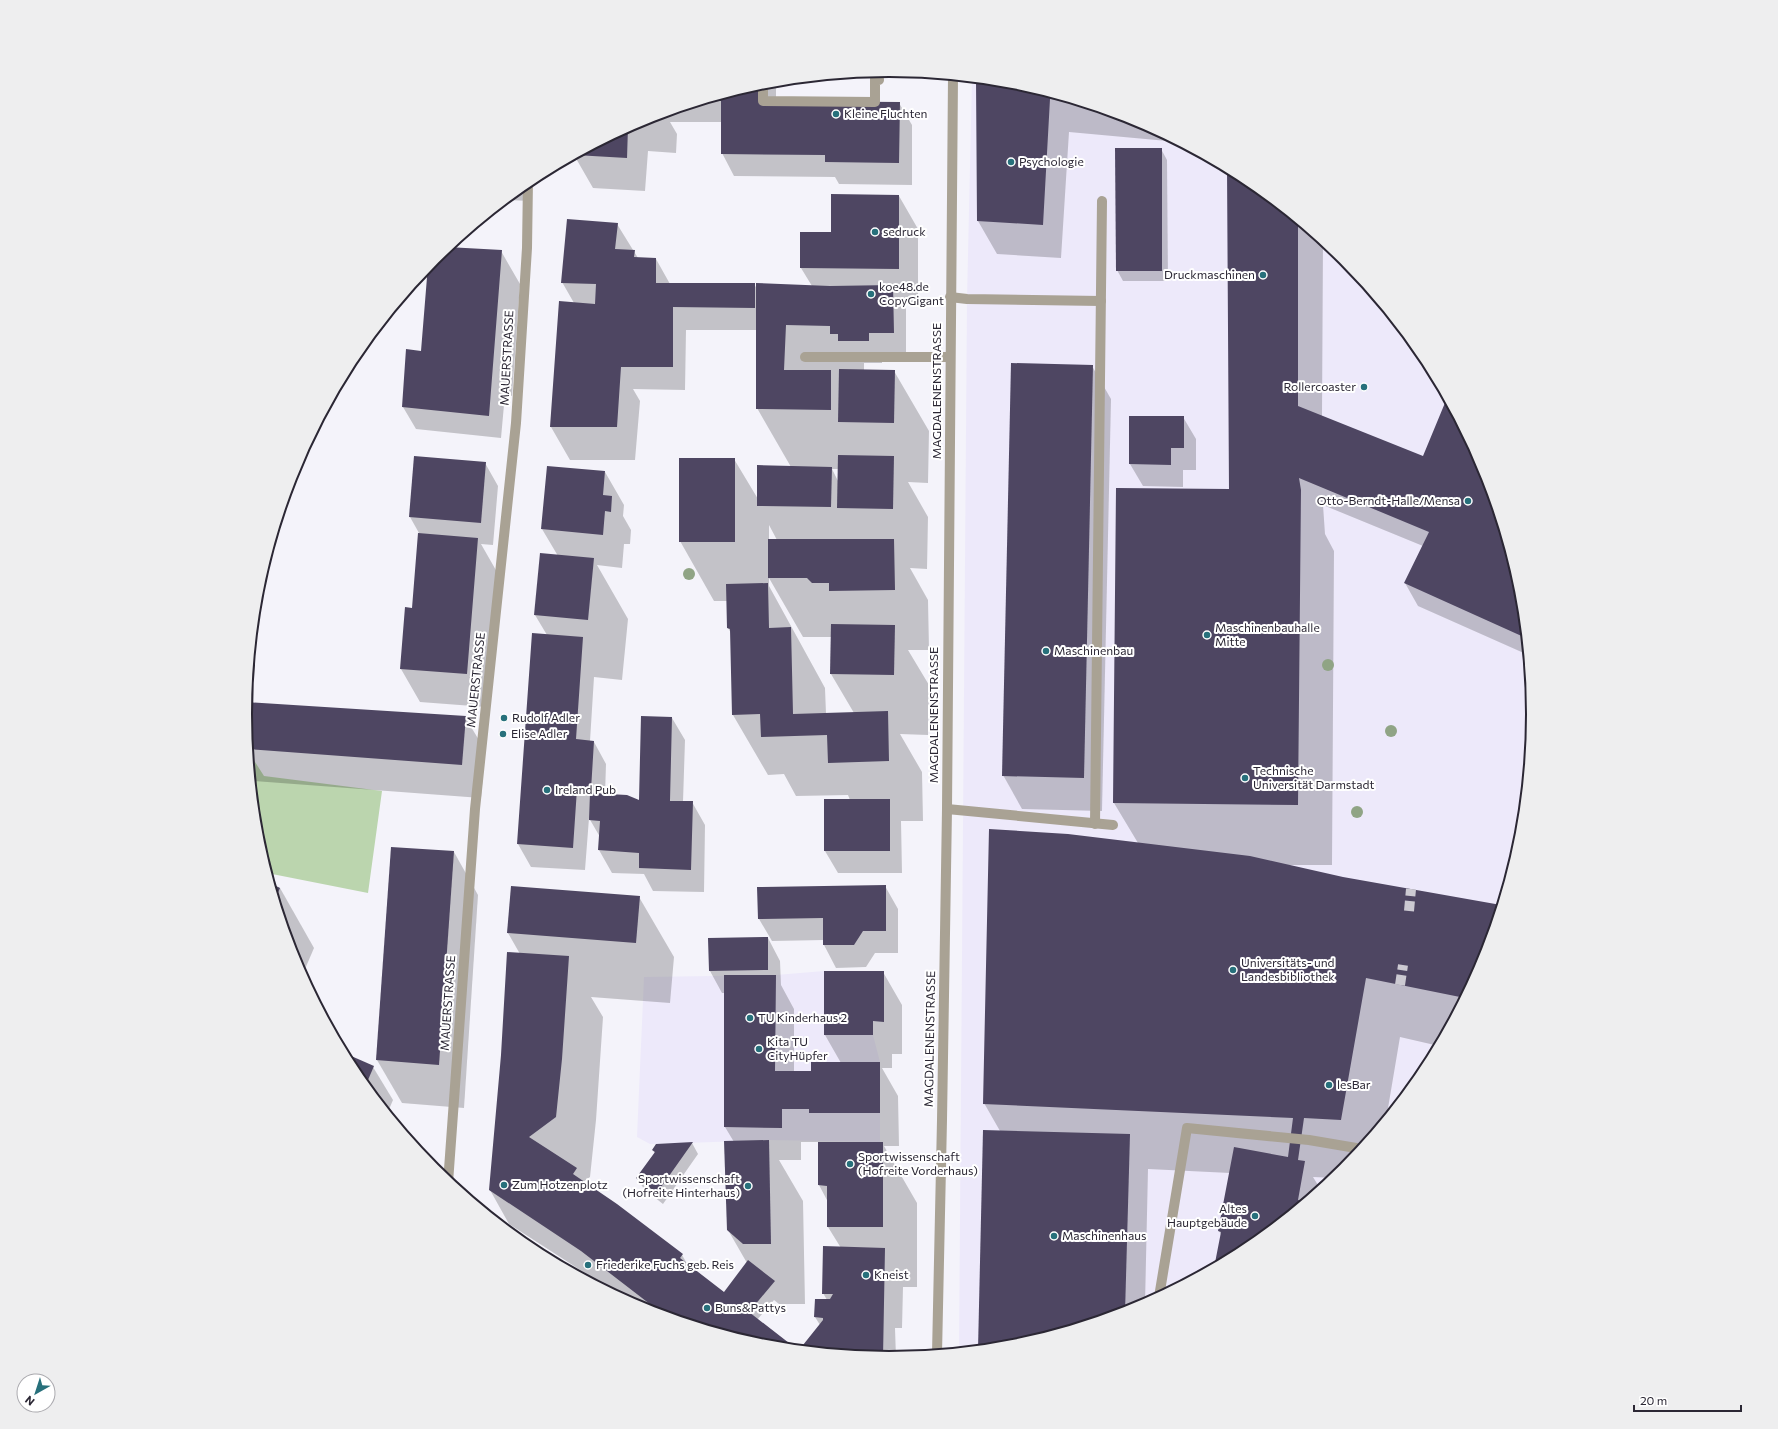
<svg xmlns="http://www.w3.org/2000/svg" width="1778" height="1429" font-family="Commissioner,sans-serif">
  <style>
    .built { fill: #ede9fa }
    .green { fill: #bbd5ae }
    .shadow { fill: #0003; fill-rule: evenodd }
    .building { fill: #4e4662 }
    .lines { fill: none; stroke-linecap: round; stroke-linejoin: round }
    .minor-tunnel { stroke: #cccad2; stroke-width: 10; stroke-dasharray: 10 5; stroke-linecap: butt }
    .minor { stroke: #a9a294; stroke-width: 10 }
    .tree { fill: #90a485 }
    .poi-dot { fill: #27707b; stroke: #fff; stroke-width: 1.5 }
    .labels { text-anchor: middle; stroke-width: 4; stroke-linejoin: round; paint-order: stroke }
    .poi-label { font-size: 12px; fill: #2b2734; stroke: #fff; text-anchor: start }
    .street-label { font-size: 12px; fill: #2b2734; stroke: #fff }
    .rim { fill: none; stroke: #2b2734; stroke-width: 2 }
  </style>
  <rect width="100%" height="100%" fill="#f4f3fa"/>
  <g class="built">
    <polygon points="972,78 1015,82 1136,119 1247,179 1345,259 1425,357 1485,468 1521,589 1533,715 1521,840 1484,961 1425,1073 1345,1170 1247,1251 1135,1310 1015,1347 959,1352 967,299"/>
    <polygon points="824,971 824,1035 873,1035 880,1062 880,1142 769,1140 656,1144 650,1144 637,1137 644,977 776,975"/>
  </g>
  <polygon class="green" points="248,751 264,776 382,791 368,893 267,873 257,840"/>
  <g class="shadow">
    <polygon points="977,79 1015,82 1136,119 1178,142 1069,132 1061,258 997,254 978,221"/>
    <polygon points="776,81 776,102 899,103 912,125 912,185 839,184 835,177 734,176 722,153 722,122 670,122 677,134 676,153 648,151 645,191 593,188 574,155 643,119 763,82"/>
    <polygon points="1161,149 1167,160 1168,281 1123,281 1117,270"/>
    <polygon points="1228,169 1247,179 1323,241 1322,417 1424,458 1447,399 1485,468 1521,589 1528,655 1418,606 1405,583 1423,546 1323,505 1325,534 1334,551 1332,865 1287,865 1343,878 1501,907 1484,961 1439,1046 1400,1037 1386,1120 1345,1170 1336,1178 1313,1177 1321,1190 1247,1251 1216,1267 1222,1236 1219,1231 1230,1173 1148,1169 1145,1305 1135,1310 1015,1347 979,1350 984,1131 1000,1131 984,1103 1138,843 1114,803 1117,489 1230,490"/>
    <polygon points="532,178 530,201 505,200 531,178"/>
    <path d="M899,196L918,229V302H902L906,309V356L882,355V363H864V371H894L929,431L928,483L908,482L928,517L927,569L910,568L928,600L929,650H908L929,685L928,735L900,734L922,772L923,821H901L902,873H838L825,851L850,800L848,795L796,796L784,774L768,775L733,715L731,633L728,628L727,601H714L680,541L734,459L758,499L791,467L757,408V330H686L685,390L633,389L640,401L635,460H570L551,427L556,363L574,303L562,282L617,224L638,258L656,259L670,284H754L757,289L812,286L801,268V233H832ZM832,469H839L838,481ZM769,525L777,540H769ZM769,578L803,637H832L831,674L854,713L826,714L825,688L769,586Z"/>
    <polygon points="446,248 501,251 520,284 512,396 505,394 501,438 416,429 403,407 422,351 429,263"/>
    <polygon points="1092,366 1111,399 1102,811 1022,809 1003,775"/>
    <polygon points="1130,417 1183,417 1196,439 1196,470 1183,470 1183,487 1143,486 1130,464"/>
    <polygon points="485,463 498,486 493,545 481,544 497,572 486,707 420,702 401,669 413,609 419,533 410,517"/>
    <polygon points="605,472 624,505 623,516 631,530 630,544 624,544 622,568 597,565 628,619 622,680 594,677 590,741 594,742 606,764 605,795 640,801 672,718 685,740 683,802 692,802 705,825 704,892 653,891 644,874 612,873 599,850 600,837 589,818 585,870 531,867 518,844 533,634 547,635 535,615 558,556 542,529"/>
    <polygon points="246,703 465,717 485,750 481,798 253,781 251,778 245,714"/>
    <polygon points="454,852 478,895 464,1108 402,1103 377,1060"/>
    <polygon points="270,884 280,888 314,948 302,976 293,961"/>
    <polygon points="885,886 898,909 898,953 875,953 866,967 836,968 824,945 824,940 772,941 759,919"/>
    <polygon points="639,897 674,957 670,1003 591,997 603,1017 596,1120 590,1177 583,1182 682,1255 689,1267 726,1296 747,1263 728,1230 734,1142 725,1127 725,993 722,993 710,971 768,938 780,961 781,985 794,1009 794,1072 812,1072 841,1063 825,1035 883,972 902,1005 902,1054 892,1054 892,1068 882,1068 898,1096 899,1146 884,1146 917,1203 917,1287 903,1287 902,1328 895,1328 896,1358 801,1350 820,1325 815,1317 827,1300 823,1293 841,1248 828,1227 828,1202 819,1185 819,1142 801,1142 801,1160 779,1160 803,1201 805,1304 779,1304 774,1300 757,1320 763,1347 642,1310 618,1297 602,1284 509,1224 490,1190 520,954 508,933"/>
    <polygon points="343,1053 373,1067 393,1100 387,1114 353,1072"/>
    <polygon points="692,1143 698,1154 663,1204 644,1189 637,1178 655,1154 653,1150 657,1145"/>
  </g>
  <g class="building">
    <polygon points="976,79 1015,82 1076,101 1050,99 1043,225 977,221"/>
    <polygon points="763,82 763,101 900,102 899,163 825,162 825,155 721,154 721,101 704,100"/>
    <polygon points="658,114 658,120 643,119"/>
    <polygon points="628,127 627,158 575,155"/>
    <polygon points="1115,148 1162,148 1162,271 1116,271"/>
    <polygon points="1227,168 1247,179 1298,221 1298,406 1423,456 1447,398 1485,468 1521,589 1526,638 1404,583 1429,532 1299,478 1301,490 1298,805 1113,803 1116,488 1229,489"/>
    <polygon points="831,194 899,195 899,269 800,268 800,232 831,232"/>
    <polygon points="567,219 618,223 615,249 635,250 634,257 656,258 656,283 755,283 755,308 673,307 673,367 621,367 617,427 550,427 559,301 595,304 596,284 561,283"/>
    <polygon points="447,247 502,250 489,416 402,407 406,349 421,351 428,265"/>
    <polygon points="756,283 830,286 893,285 894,333 869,333 869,341 838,341 838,334 830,334 830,326 786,325 784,370 831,370 831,410 756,409"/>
    <polygon points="1011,363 1093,365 1084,778 1002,776"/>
    <polygon points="839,369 895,370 894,423 838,422"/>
    <polygon points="1129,416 1184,416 1184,448 1171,448 1171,465 1129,464"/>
    <polygon points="838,455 894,456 893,509 837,508"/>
    <polygon points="414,456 486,462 481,523 409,517"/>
    <rect x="679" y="458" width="56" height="84"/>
    <polygon points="757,465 832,467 831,507 757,506"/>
    <polygon points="547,466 605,471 603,495 612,496 611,512 605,511 603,535 541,529"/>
    <polygon points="418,533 478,538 467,674 400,669 405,607 412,608"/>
    <polygon points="768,539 894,539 895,590 829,591 829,583 812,583 807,578 768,578"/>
    <polygon points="540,553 594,558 588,620 534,615"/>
    <polygon points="768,583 769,628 791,627 793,714 888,711 889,761 828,763 827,735 761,737 760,714 732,715 730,629 727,628 726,584"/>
    <polygon points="831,624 895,625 894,675 830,674"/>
    <polygon points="532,633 583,637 576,739 594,741 591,790 577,789 573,848 517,844"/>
    <polygon points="246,702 466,716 462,765 248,749 245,714"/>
    <polygon points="641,716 672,717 670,801 693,801 691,870 639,868 639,853 598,850 600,821 589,820 590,793 627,795 639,800"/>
    <rect x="824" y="799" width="66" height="52"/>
    <polygon points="989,829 1068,834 1250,856 1343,877 1501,905 1484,961 1465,998 1366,978 1341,1120 1304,1118 1298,1160 1305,1161 1298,1200 1307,1202 1247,1251 1214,1268 1221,1232 1218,1231 1234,1147 1288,1157 1293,1118 983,1104"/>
    <polygon points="391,847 454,851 439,1065 376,1060"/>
    <polygon points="270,883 280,888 275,900 270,884"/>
    <polygon points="886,885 886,931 863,931 854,945 823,945 823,918 758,919 757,887"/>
    <polygon points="511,886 640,896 636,943 507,933"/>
    <polygon points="768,937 768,970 709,971 708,938"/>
    <polygon points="507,952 569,956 562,1059 556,1117 529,1137 577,1168 573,1174 617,1204 683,1254 680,1258 724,1292 748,1260 775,1281 749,1312 798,1350 763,1347 668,1318 581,1251 489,1190 501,1055"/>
    <polygon points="824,971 884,971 884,1022 873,1021 873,1035 824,1035"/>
    <polygon points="724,975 776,975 775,1071 811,1071 811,1062 880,1062 880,1113 809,1113 809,1109 782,1109 782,1128 724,1127"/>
    <polygon points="342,1052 374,1066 365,1087 353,1072"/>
    <polygon points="983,1130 1130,1134 1125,1313 1015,1347 978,1350"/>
    <polygon points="769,1140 771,1244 743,1244 727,1230 724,1141"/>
    <polygon points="693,1142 657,1193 636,1178 655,1152 652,1150 656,1144"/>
    <polygon points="818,1142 883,1142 883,1227 827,1227 827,1186 818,1185"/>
    <polygon points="823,1246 885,1248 883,1358 833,1354 834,1349 825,1348 821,1352 799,1350 823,1320 823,1318 814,1317 815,1299 830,1299 833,1294 822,1294"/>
  </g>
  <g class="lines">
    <g class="minor-tunnel">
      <polyline points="1409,911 1411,889"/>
      <polyline points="1400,985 1403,965"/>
    </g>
    <g class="minor">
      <polyline points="763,82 763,101 875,102 875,79 879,80 878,71"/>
      <polyline points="950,297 967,299 1101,301"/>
      <polyline points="805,357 950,357"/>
      <polyline points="947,809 1113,825"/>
      <polyline points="1095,824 1102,201"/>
      <polyline points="448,1183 475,809 516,423 527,248 528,181"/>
      <polyline points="518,1240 549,1260"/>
      <polyline points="1159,1297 1187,1128 1309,1140 1362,1149"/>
      <polyline points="937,1354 942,1120 947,809 953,76"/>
    </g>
  </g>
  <g class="tree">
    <circle cx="689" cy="574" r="6"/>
    <circle cx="1328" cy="665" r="6"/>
    <circle cx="1391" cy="731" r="6"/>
    <circle cx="1357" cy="812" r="6"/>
  </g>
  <g class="poi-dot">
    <circle cx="836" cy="114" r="4"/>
    <circle cx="1011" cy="162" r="4"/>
    <circle cx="875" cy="232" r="4"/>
    <circle cx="1263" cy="275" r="4"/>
    <circle cx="871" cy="294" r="4"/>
    <circle cx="1364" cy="387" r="4"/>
    <circle cx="1468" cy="501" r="4"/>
    <circle cx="1207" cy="635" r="4"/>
    <circle cx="1046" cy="651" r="4"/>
    <circle cx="504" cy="718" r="4"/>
    <circle cx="503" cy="734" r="4"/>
    <circle cx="1245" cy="778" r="4"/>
    <circle cx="547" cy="790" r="4"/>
    <circle cx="1233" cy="970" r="4"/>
    <circle cx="750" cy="1018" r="4"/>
    <circle cx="759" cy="1049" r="4"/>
    <circle cx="1329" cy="1085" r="4"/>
    <circle cx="850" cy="1164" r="4"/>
    <circle cx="504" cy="1185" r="4"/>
    <circle cx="748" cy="1186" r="4"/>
    <circle cx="1255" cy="1216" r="4"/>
    <circle cx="1054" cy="1236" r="4"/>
    <circle cx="588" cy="1265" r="4"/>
    <circle cx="866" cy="1275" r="4"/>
    <circle cx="707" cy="1308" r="4"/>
  </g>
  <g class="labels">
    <g class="poi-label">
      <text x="844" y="118">Kleine Fluchten</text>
      <text x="1019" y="166">Psychologie</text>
      <text x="883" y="236">sedruck</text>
      <text x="1255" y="279" text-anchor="end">Druckmaschinen</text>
      <text x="879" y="291">koe48.de<tspan x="879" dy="14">CopyGigant</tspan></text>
      <text x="1356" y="391" text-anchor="end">Rollercoaster</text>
      <text x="1460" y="505" text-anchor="end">Otto-Berndt-Halle/Mensa</text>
      <text x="1215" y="632">Maschinenbauhalle<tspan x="1215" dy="14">Mitte</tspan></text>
      <text x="1054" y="655">Maschinenbau</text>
      <text x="512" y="722">Rudolf Adler</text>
      <text x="511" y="738">Elise Adler</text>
      <text x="1253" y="775">Technische<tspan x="1253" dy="14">Universität Darmstadt</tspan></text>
      <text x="555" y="794">Ireland Pub</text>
      <text x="1241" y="967">Universitäts- und<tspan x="1241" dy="14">Landesbibliothek</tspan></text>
      <text x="758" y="1022">TU Kinderhaus 2</text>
      <text x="767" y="1046">Kita TU<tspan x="767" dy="14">CityHüpfer</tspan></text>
      <text x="1337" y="1089">lesBar</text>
      <text x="858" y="1161">Sportwissenschaft<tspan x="858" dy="14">(Hofreite Vorderhaus)</tspan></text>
      <text x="740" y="1183" text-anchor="end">Sportwissenschaft<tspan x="740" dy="14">(Hofreite Hinterhaus)</tspan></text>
      <text x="512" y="1189">Zum Hotzenplotz</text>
      <text x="1247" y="1213" text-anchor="end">Altes<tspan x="1247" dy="14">Hauptgebäude</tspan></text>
      <text x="1062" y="1240">Maschinenhaus</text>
      <text x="596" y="1269">Friederike Fuchs geb. Reis</text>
      <text x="874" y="1279">Kneist</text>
      <text x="715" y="1312">Buns&amp;Pattys</text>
    </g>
    <g class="street-label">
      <text transform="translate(507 358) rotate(-87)" y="4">MAUERSTRASSE</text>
      <text transform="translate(937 391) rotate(-90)" y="4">MAGDALENENSTRASSE</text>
      <text transform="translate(476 680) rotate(-84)" y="4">MAUERSTRASSE</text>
      <text transform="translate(934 715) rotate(-90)" y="4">MAGDALENENSTRASSE</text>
      <text transform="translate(448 1003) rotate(-86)" y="4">MAUERSTRASSE</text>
      <text transform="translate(930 1039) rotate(-89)" y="4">MAGDALENENSTRASSE</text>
    </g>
  </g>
  <path d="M0 0H1778V1429H0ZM252 714a637 637 0 1 1 1274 0a637 637 0 1 1-1274 0Z" fill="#eeeeef" fill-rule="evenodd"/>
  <path class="rim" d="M252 714a637 637 0 1 1 1274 0a637 637 0 1 1-1274 0Z"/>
  <g transform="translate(36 1393) rotate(219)"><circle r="19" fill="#ffffff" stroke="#aaa9ae"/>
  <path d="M0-3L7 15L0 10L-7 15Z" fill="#27707b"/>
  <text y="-6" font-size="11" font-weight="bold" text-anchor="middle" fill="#2b2734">N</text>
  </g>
  <path d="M1634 1405v6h107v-6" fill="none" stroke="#2b2734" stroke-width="2"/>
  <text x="1640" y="1405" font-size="12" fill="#2b2734" stroke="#ffffff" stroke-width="3" paint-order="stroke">20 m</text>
</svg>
